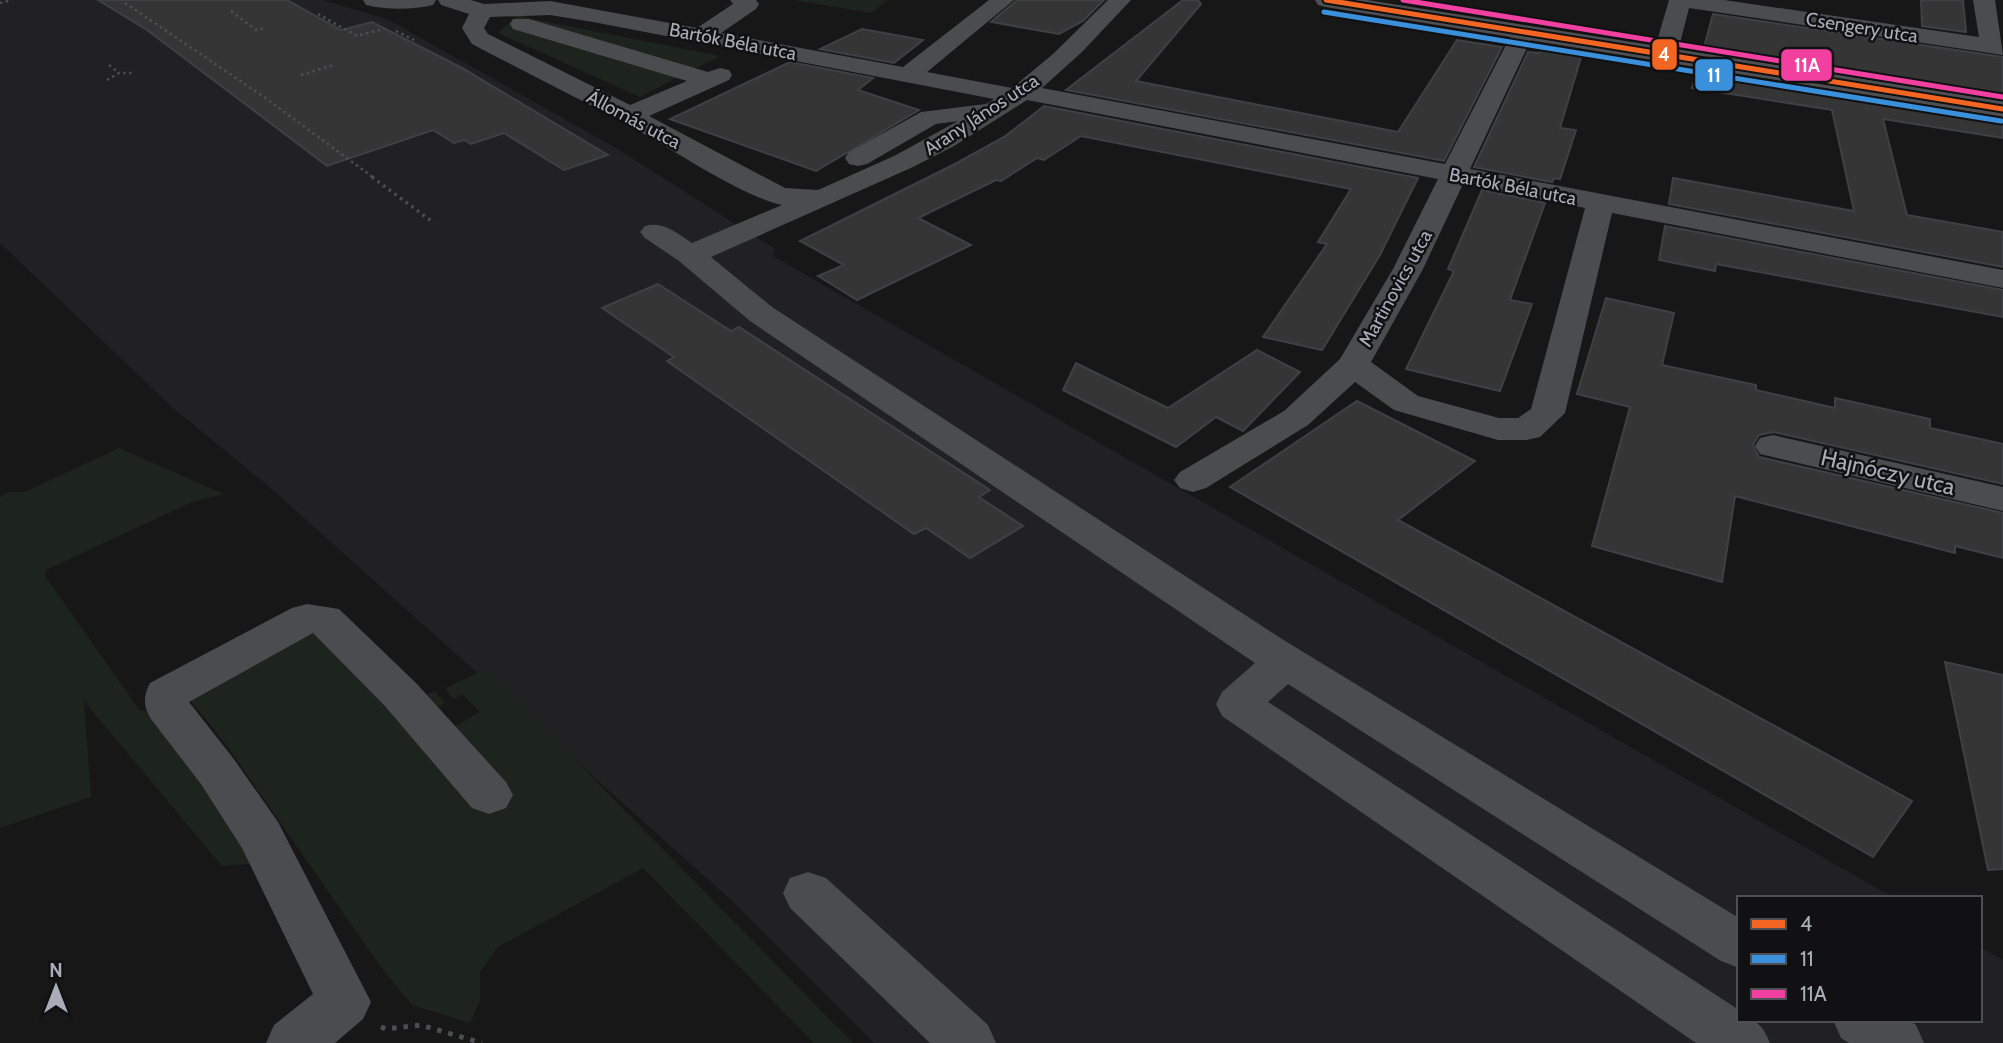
<svg xmlns="http://www.w3.org/2000/svg" width="2003" height="1043" font-family="Cabin,sans-serif">
  <style>
    .built { fill: #212123 }
    .green { fill: #1d241e }
    .building { fill: #353536; stroke: #3f4043; stroke-width: 2 }
    .lines { fill: none; stroke-linecap: round; stroke-linejoin: round }
    .path-far2 { stroke: #4d4e52; stroke-width: 2.5; stroke-dasharray: 2.5 3.5; stroke-linecap: butt }
    .path-far1 { stroke: #4d4e52; stroke-width: 3.5; stroke-dasharray: 2.5 4.5; stroke-linecap: butt }
    .path { stroke: #4d4e52; stroke-width: 5; stroke-dasharray: 4.5 7; stroke-linecap: butt }
    .minor { fill: #4b4c50; fill-rule: evenodd }
    .major { fill: #4d4f52; fill-rule: evenodd }
    .bus-1-casing { stroke: #111113; stroke-width: 9 }
    .bus-2-casing { stroke: #111113; stroke-width: 9 }
    .bus-3-casing { stroke: #111113; stroke-width: 9 }
    .bus-1 { stroke: #f26522; stroke-width: 5 }
    .bus-2 { stroke: #3a90db; stroke-width: 5 }
    .bus-3 { stroke: #f240a1; stroke-width: 5 }
    .labels { text-anchor: middle; stroke-width: 5; stroke-linejoin: round; paint-order: stroke }
    .far-street-label { font-size: 19px; fill: #a8adb8; stroke: #111113 }
    .street-label { font-size: 23px; fill: #a8adb8; stroke: #111113 }
    .line-badge { stroke: #111113; stroke-width: 2.5 }
    .badge-label { font-size: 19px; text-anchor: middle; font-weight: bold; fill: #fff }
  </style>
  <rect width="100%" height="100%" fill="#171717"/>
  <polygon class="built" points="0,0 323,0 387,19 616,148 775,249 773,256 1894,898 1739,898 1739,1020 1980,1020 1980,947 2003,960 2003,1043 874,1043 730,899 267,485 173,408 0,243"/>
  <g class="green">
    <polygon points="793,0 888,0 871,13"/>
    <polygon points="518,15 532,19 720,56 640,97 498,33"/>
    <polygon points="119,448 224,494 192,502 46,570 45,576 140,711 154,711 198,753 250,864 222,866 84,701 91,797 0,828 0,497 8,492 25,492"/>
    <polygon points="319,630 381,694 484,812 508,797 421,697 435,691 445,703 436,708 454,727 480,712 462,694 453,699 445,688 486,669 853,1043 814,1043 643,868 498,947 480,972 480,1000 470,1023 412,1005 383,970 227,746 188,697 260,655"/>
  </g>
  <g class="building">
    <polygon points="98,0 287,0 341,30 372,22 462,68 608,155 564,170 504,133 471,144 464,140 454,143 433,130 327,166 147,30"/>
    <polygon points="1017,0 1104,0 1083,21 1059,34 991,22"/>
    <polygon points="1183,0 1198,0 1201,4 1136,81 1398,132 1457,40 1502,47 1444,161 1066,90"/>
    <polygon points="1921,0 1963,0 1966,32 1922,26"/>
    <polygon points="1713,14 2003,57 2003,98 1703,51"/>
    <polygon points="862,29 923,40 894,63 820,49"/>
    <polygon points="1542,47 1582,54 1560,128 1576,130 1560,179 1554,178 1552,182 1474,167 1528,52 1539,53"/>
    <polygon points="790,62 873,78 858,90 919,110 816,171 670,119"/>
    <polygon points="1697,70 2003,119 2003,138 1883,119 1907,215 2003,232 2003,267 1669,204 1673,178 1854,211 1832,110 1692,88"/>
    <polygon points="1044,106 1049,107 1418,178 1380,255 1322,350 1263,337 1327,244 1318,242 1351,189 1081,136 1044,160 1037,158 1001,181 996,180 918,218 971,245 857,300 818,276 844,265 800,241 955,164 1004,137"/>
    <polygon points="1482,190 1545,203 1510,300 1532,304 1500,391 1406,369 1454,271 1448,269"/>
    <polygon points="1665,226 2003,290 2003,317 1716,264 1715,271 1659,260"/>
    <polygon points="658,284 731,331 739,327 990,490 979,497 1023,526 970,558 926,528 914,534 667,361 674,357 602,308"/>
    <polygon points="1606,298 1674,313 1662,365 1756,385 1756,390 1835,408 1835,398 1930,419 1930,428 2003,444 2003,484 1774,432 1759,435 1753,445 1759,457 2003,513 2003,558 1955,546 1955,553 1735,496 1722,582 1592,546 1630,407 1577,394"/>
    <polygon points="1257,350 1300,372 1243,431 1216,417 1176,447 1063,390 1076,363 1168,408"/>
    <polygon points="1357,401 1475,461 1398,520 1912,801 1873,857 1230,487"/>
    <polygon points="1945,662 2003,675 2003,869 1988,870"/>
  </g>
  <g class="lines">
    <g class="path-far2">
      <polyline points="0,3 12,0"/>
      <polyline points="125,3 264,97 374,178"/>
      <polyline points="231,11 256,30 266,28"/>
      <polyline points="318,14 357,36 380,30"/>
      <polyline points="396,31 414,40"/>
      <polyline points="109,65 119,73"/>
      <polyline points="301,75 334,65"/>
      <polyline points="107,80 119,73 132,73"/>
    </g>
    <polyline class="path-far1" points="372,177 434,223"/>
    <polyline class="path" points="381,1027 386,1029 421,1025 482,1043"/>
    <g class="minor">
      <path d="M363,0H436L433,5C412,10 387,10 366,5Z"/>
      <path d="M438,0H471L484,4L550,1L697,28L733,4L730,0H756L759,4L756,9L721,33L903,67L989,0H1014L927,72L1012,88L1053,54L1108,0H1131L1082,52L1042,88L1445,164L1512,33L1515,28H1531L1534,33L1470,169L2003,270V288L1612,213L1565,413L1540,437L1527,440H1498L1394,410L1355,382L1308,425L1206,488L1193,492L1180,488L1174,480L1180,472L1284,411L1340,359L1393,269L1438,179L1027,100L954,146L913,167L711,257L772,307L1282,639L1739,918V968L1721,961L1288,684L1268,702L1739,1010V1020C1759,1020 1762,1025 1770,1043H1696L1222,716L1216,704L1222,692L1255,663L750,321L679,261L645,238L640,232L645,226C664,221 676,233 692,243L782,205C746,198 678,153 644,134C587,102 529,74 472,44L462,28L469,14L441,5ZM550,15L593,22L994,99L986,104L921,112L849,152L845,158L849,164L858,166L867,164L936,124L958,121L894,156L818,190L785,188L649,116L729,80L732,75L729,70L720,68L708,72L529,19H513L510,24L513,29L687,81L630,105L488,34L484,28L490,17ZM1463,184L1585,208L1531,409L1518,418H1499L1418,396L1371,362L1423,269Z"/>
      <polygon points="1669,0 1724,0 1979,37 1973,0 1995,0 2003,55 1689,8 1677,55 1673,60 1657,60 1653,55"/>
      <polygon points="1773,435 2003,487 2003,511 1760,454 1755,446 1760,438"/>
      <path d="M307,604L339,609L416,683L506,782L513,795L506,808L489,814L472,808L384,705L313,633L189,702L233,758L278,822L371,1002L363,1019L335,1043H266L274,1025L313,994L242,848L201,784L151,719C143,705 143,697 150,683L292,608Z"/>
      <polygon points="808,872 826,878 988,1025 996,1043 930,1043 790,908 783,893 790,878"/>
      <polygon points="1833,1020 1908,1020 1916,1025 1924,1043 1849,1043 1841,1038"/>
    </g>
    <polygon class="major" points="1315,0 1367,0 2003,101 2003,117 1326,7 1318,5"/>
    <g class="bus-1-casing">
      <polyline id="bus-1" points="1326,0 2003,109"/>
    </g>
    <g class="bus-2-casing">
      <polyline id="bus-2" points="1324,12 2001,121"/>
    </g>
    <g class="bus-3-casing">
      <polyline id="bus-3" points="1403,0 2003,97"/>
    </g>
    <use href="#bus-1" class="bus-1"/>
    <use href="#bus-2" class="bus-2"/>
    <use href="#bus-3" class="bus-3"/>
  </g>
  <g class="labels">
    <g class="far-street-label">
      <text transform="translate(1862 27) rotate(9)" y="7">Csengery utca</text>
      <text transform="translate(733 41) rotate(11)" y="7">Bartók Béla utca</text>
      <text transform="translate(981 114) rotate(-33)" y="7">Arany János utca</text>
      <text transform="translate(634 119) rotate(28)" y="7">Állomás utca</text>
      <text transform="translate(1513 186) rotate(11)" y="7">Bartók Béla utca</text>
      <text transform="translate(1395 288) rotate(-61)" y="7">Martinovics utca</text>
    </g>
    <g class="street-label">
      <text transform="translate(1888 472) rotate(13)" y="8">Hajnóczy utca</text>
    </g>
  </g>
  <g class="line-badge">
    <rect x="1651" y="38" width="27" height="33" rx="7" fill="#f26522"/>
    <rect x="1780" y="48" width="53" height="34" rx="7" fill="#f240a1"/>
    <rect x="1694" y="58" width="40" height="34" rx="7" fill="#3a90db"/>
  </g>
  <g class="badge-label">
    <text x="1664" y="61">4</text>
    <text x="1807" y="72">11A</text>
    <text x="1714" y="82">11</text>
  </g>
  <rect x="1737" y="896" width="245" height="126" fill="#111113" stroke="#4d4f55" stroke-width="2"/>
  <rect x="1751" y="919" width="35" height="10" fill="#f26522" stroke="#4d4f55" stroke-width="2"/>
  <text x="1800" y="931" font-size="21" fill="#a8adb8">4</text>
  <rect x="1751" y="954" width="35" height="10" fill="#3a90db" stroke="#4d4f55" stroke-width="2"/>
  <text x="1800" y="966" font-size="21" fill="#a8adb8">11</text>
  <rect x="1751" y="989" width="35" height="10" fill="#f240a1" stroke="#4d4f55" stroke-width="2"/>
  <text x="1800" y="1001" font-size="21" fill="#a8adb8">11A</text>
  <g transform="translate(56 987)" stroke="#111113" stroke-width="5" paint-order="stroke">
  <path d="M0-5L12 26L0 18L-12 26Z" fill="#a8adb8"/>
  <text y="-10" font-size="19" font-weight="bold" text-anchor="middle" fill="#a8adb8">N</text>
  </g>
</svg>
